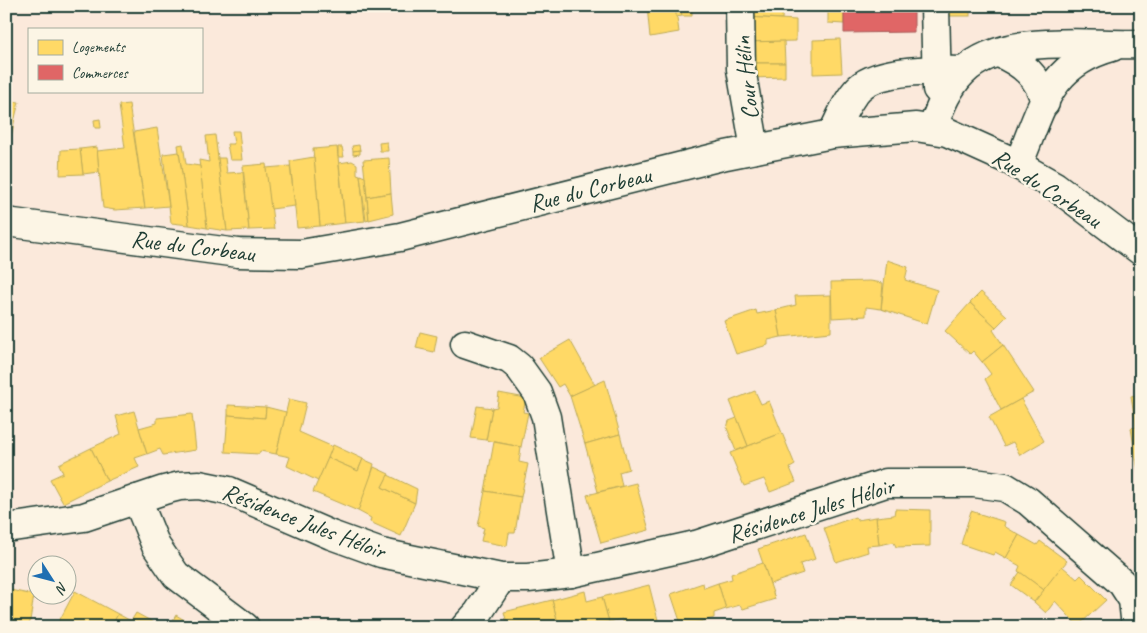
<svg xmlns="http://www.w3.org/2000/svg" width="1147" height="633" font-family="Caveat,sans-serif">
  <style>
    .homes { fill: #ffd966; stroke: #bcaa57 }
    .shops { fill: #e06666; stroke: #a65a57 }
    .lines { fill: none; stroke-linecap: round; stroke-linejoin: round }
    .minor-casing { stroke: #1f3d34; stroke-width: 31 }
    .minor { stroke: #fcf5e5; stroke-width: 28 }
    .labels { text-anchor: middle; stroke-width: 5; stroke-linejoin: round; paint-order: stroke }
    .street-label { font-size: 24px; fill: #1f3d34; stroke: #fcf5e5 }
  </style>
  <rect width="100%" height="100%" fill="#fbe9db"/>
  <filter id="ink" filterUnits="userSpaceOnUse"><feTurbulence type="fractalNoise" baseFrequency=".02" numOctaves="2"/><feDisplacementMap in="SourceGraphic" scale="10" xChannelSelector="R" yChannelSelector="G"/><feConvolveMatrix kernelMatrix="1 2 1 2 8 2 1 2 1" color-interpolation-filters="sRGB"/></filter>
  <g filter="url(#ink)">
    <g class="homes">
      <polygon points="647,6 691,6 692,10 676,10 679,32 650,37"/>
      <polygon points="747,6 783,6 782,19 747,17"/>
      <rect x="947" y="6" width="23" height="10"/>
      <polygon points="844,9 844,24 828,23 828,10"/>
      <polygon points="676,10 692,10 692,16 682,16 681,11"/>
      <polygon points="676,11 681,11 682,16 676,17"/>
      <polygon points="747,17 796,20 796,41 747,42"/>
      <polygon points="840,39 842,73 813,74 813,40"/>
      <polygon points="784,41 785,63 748,63 747,42"/>
      <polygon points="749,63 785,63 785,77 750,78"/>
      <polygon points="6,100 19,102 15,118 6,116"/>
      <polygon points="129,104 145,208 115,210 103,208 97,151 125,148 119,105"/>
      <polygon points="6,116 15,118 7,156 6,155"/>
      <polygon points="100,119 101,128 95,128 94,120"/>
      <polygon points="157,128 169,206 145,208 134,132"/>
      <polygon points="232,131 239,131 242,160 230,160 227,144 234,144"/>
      <polygon points="215,135 218,158 227,231 207,228 199,160 209,162 206,136"/>
      <polygon points="387,142 388,151 380,151 379,143"/>
      <polygon points="183,144 186,164 200,166 207,228 189,225 178,145"/>
      <polygon points="359,145 360,150 353,151 352,146"/>
      <polygon points="97,147 99,172 83,174 80,149"/>
      <polygon points="337,147 345,223 320,226 313,149"/>
      <polygon points="338,147 342,147 344,157 338,157"/>
      <polygon points="80,149 83,174 60,175 61,150"/>
      <polygon points="360,150 360,154 353,155 353,151"/>
      <polygon points="179,152 189,225 171,223 163,154"/>
      <polygon points="314,157 320,226 297,228 290,161"/>
      <polygon points="218,158 225,158 227,173 243,172 249,230 227,231"/>
      <polygon points="389,158 391,193 367,197 363,160"/>
      <polygon points="352,161 357,164 357,174 360,175 365,221 345,223 339,163"/>
      <polygon points="266,164 274,229 249,230 243,166"/>
      <polygon points="290,166 295,206 271,209 266,168"/>
      <polygon points="360,175 365,177 369,220 366,221"/>
      <polygon points="391,193 393,214 369,220 367,197"/>
      <polygon points="887,260 908,267 905,280 937,290 927,324 881,309"/>
      <polygon points="870,281 883,283 881,309 866,307 866,316 832,318 831,282"/>
      <polygon points="981,292 1007,316 996,327 970,303"/>
      <polygon points="831,295 831,332 781,337 776,310 796,305 795,296"/>
      <polygon points="970,303 996,327 993,330 1003,345 982,362 973,351 970,354 945,331"/>
      <polygon points="756,310 757,314 776,310 781,337 768,340 768,345 736,354 724,321"/>
      <polygon points="420,332 437,336 434,352 416,348"/>
      <polygon points="570,340 595,385 570,396 563,384 558,387 539,358"/>
      <polygon points="1003,345 1034,392 1001,410 985,379 991,374 982,362"/>
      <polygon points="605,380 620,434 585,444 570,396"/>
      <polygon points="755,391 761,404 769,401 782,433 748,446 730,401"/>
      <polygon points="499,393 526,398 523,412 528,413 521,447 486,440 492,408 497,407"/>
      <polygon points="1141,394 1141,459 1136,460 1131,428 1136,427 1131,396"/>
      <polygon points="289,399 306,403 299,432 333,447 318,481 287,466 290,457 276,454"/>
      <polygon points="1021,399 1044,441 1020,455 1013,442 1004,446 989,417"/>
      <polygon points="228,405 266,407 265,418 228,415"/>
      <polygon points="477,406 492,408 486,440 471,438"/>
      <polygon points="266,407 286,412 276,454 260,451 259,454 225,452 228,415 265,418"/>
      <polygon points="134,411 147,454 135,458 139,467 107,481 91,448 121,434 116,416"/>
      <polygon points="192,414 196,450 163,455 160,449 147,454 139,428 157,423 157,418"/>
      <polygon points="737,418 748,446 736,451 727,428 729,421"/>
      <polygon points="782,433 795,465 790,468 796,482 770,492 764,479 744,486 730,453"/>
      <polygon points="620,434 629,469 619,472 622,486 598,492 585,444"/>
      <polygon points="494,442 521,447 519,462 528,464 521,497 485,491"/>
      <polygon points="333,445 363,459 358,471 328,458"/>
      <polygon points="91,448 107,481 63,503 50,479 63,473 59,464"/>
      <polygon points="328,458 358,471 363,459 374,464 368,488 358,511 313,492"/>
      <polygon points="1141,459 1141,486 1136,460"/>
      <polygon points="374,467 389,474 382,487 415,503 401,536 370,522 371,518 358,511"/>
      <polygon points="388,475 417,489 415,503 382,487"/>
      <polygon points="636,483 649,530 601,543 587,495"/>
      <polygon points="485,491 521,497 515,533 509,533 507,546 481,541 484,528 478,526"/>
      <polygon points="895,509 930,510 930,546 896,547 894,542 879,545 876,517 894,515"/>
      <polygon points="971,511 1005,522 1004,526 1019,535 1006,558 995,552 993,555 961,544"/>
      <polygon points="855,517 857,520 876,517 879,545 867,546 868,552 836,562 824,528"/>
      <polygon points="806,533 815,559 800,564 803,573 770,584 758,549"/>
      <polygon points="1019,535 1037,545 1040,541 1067,561 1044,590 1018,571 1020,566 1006,558"/>
      <polygon points="763,563 775,599 743,609 740,605 726,609 718,583 732,579 731,574"/>
      <polygon points="1062,566 1077,579 1081,575 1106,600 1078,626 1055,601 1046,613 1034,602"/>
      <polygon points="1020,572 1044,590 1034,602 1011,585"/>
      <polygon points="703,583 704,588 718,583 726,609 714,613 714,618 682,627 671,594"/>
      <polygon points="649,585 658,620 632,627 625,627 622,619 609,622 602,597"/>
      <polygon points="10,590 34,595 29,627 6,627"/>
      <polygon points="75,591 118,614 111,627 56,627"/>
      <polygon points="585,591 587,601 602,597 609,622 592,627 559,627 552,600"/>
      <polygon points="552,600 559,627 508,627 504,612"/>
      <polygon points="136,613 162,627 111,627 118,614 131,621"/>
      <polygon points="176,615 196,627 169,627"/>
    </g>
    <polygon class="shops" points="844,6 914,6 914,32 844,33"/>
    <g class="lines">
      <g class="minor-casing">
        <g id="minor">
          <polyline points="740,6 741,69 755,149"/>
          <polyline points="935,6 937,89"/>
          <path d="M999,53C1022,63 1040,77 1045,103"/>
          <path d="M932,129C940,108 947,88 963,72C1004,32 1089,46 1141,44"/>
          <path d="M832,134C840,119 847,100 859,88C880,68 937,70 964,71"/>
          <path d="M1018,165C1042,109 1047,65 1112,47"/>
          <polyline points="6,222 238,253 301,254 400,237 726,155 832,134 916,127 947,132 1009,160 1055,186 1141,251"/>
          <polyline points="465,344 509,359 519,367 537,392 546,417 571,573"/>
          <polyline points="137,499 156,546 176,575 245,627"/>
          <polyline points="6,528 84,517 164,490 180,486 199,485 229,491 331,535 381,553 501,578 528,578 571,573 696,545 886,483 974,483 1005,487 1028,501 1122,583 1133,600 1136,627"/>
          <polyline points="465,627 478,613 501,578"/>
        </g>
      </g>
      <use href="#minor" class="minor"/>
    </g>
  </g>
  <g class="labels">
    <g class="street-label">
      <text transform="translate(746 78) rotate(-96)" y="8">Cour Hélin</text>
      <text transform="translate(1047 188) rotate(33)" y="8">Rue du Corbeau</text>
      <text transform="translate(590 189) rotate(-14)" y="8">Rue du Corbeau</text>
      <text transform="translate(193 246) rotate(7)" y="8">Rue du Corbeau</text>
      <text transform="translate(811 510) rotate(-17)" y="8">Résidence Jules Héloir</text>
      <text transform="translate(304 521) rotate(21)" y="8">Résidence Jules Héloir</text>
    </g>
  </g>
  <rect width="1147" height="633" fill="none" stroke="#fcf5e5" stroke-width="25"/>
  <rect x="12" y="12" width="1122" height="608" fill="none" stroke="#1f3d34" stroke-width="2" filter="url(#ink)"/>
  <rect x="28" y="28" width="175" height="65" fill="#fcf5e5" stroke="#a4ab9e"/>
  <rect x="38" y="40" width="25" height="15" fill="#ffd966" stroke="#a4ab9e"/>
  <text x="72" y="52" font-size="15" fill="#1f3d34">Logements</text>
  <rect x="38" y="65" width="25" height="15" fill="#e06666" stroke="#a4ab9e"/>
  <text x="72" y="78" font-size="15" fill="#1f3d34">Commerces</text>
  <g transform="translate(52 580) rotate(126)"><circle r="24" fill="#fcf5e5" stroke="#a4ab9e"/>
  <path d="M0-4L9 19L0 12L-9 19Z" fill="#1f6fb2"/>
  <text y="-8" font-size="14" font-weight="bold" text-anchor="middle" fill="#1f3d34">N</text>
  </g>
</svg>
